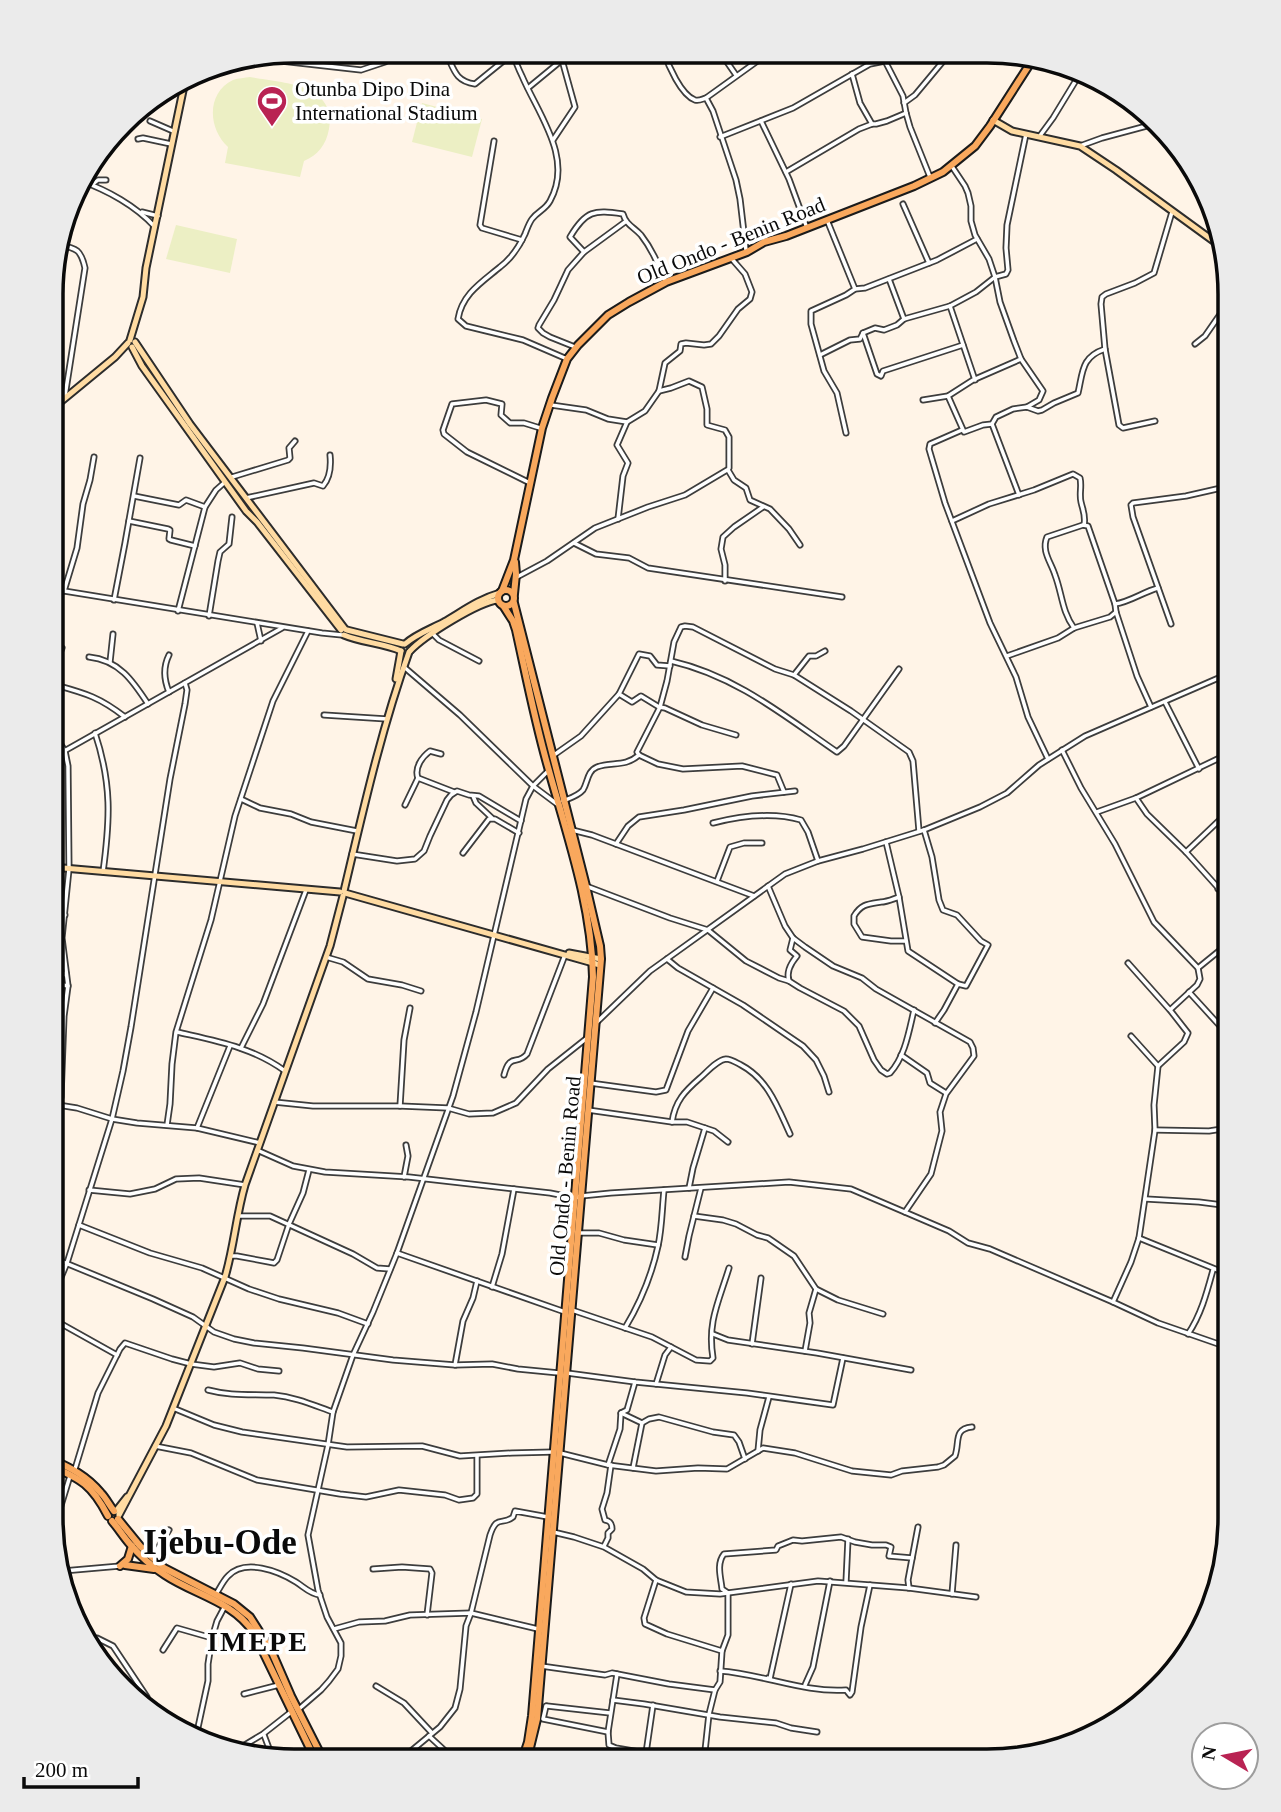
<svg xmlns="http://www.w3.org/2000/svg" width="1281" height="1812" font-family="'Times New Roman',serif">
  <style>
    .pitch { fill: #ecefc4 }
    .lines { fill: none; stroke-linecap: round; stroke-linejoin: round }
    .street-casing { stroke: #3d3d3d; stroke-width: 7 }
    .secondary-casing { stroke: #2c2c2c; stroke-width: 9 }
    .primary-casing { stroke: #1b1b1b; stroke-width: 10 }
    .street { stroke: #fff; stroke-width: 3.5 }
    .secondary { stroke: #ffdba2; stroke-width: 5 }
    .primary { stroke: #f9a85d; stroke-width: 6 }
    .labels { text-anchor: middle; stroke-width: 7; stroke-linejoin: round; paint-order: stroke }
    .poi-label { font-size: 21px; fill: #0a0a0a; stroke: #fff; text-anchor: start }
    .street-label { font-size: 21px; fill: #0a0a0a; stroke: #fff }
    .district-label { font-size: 28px; font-weight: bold; letter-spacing: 2px; fill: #0a0a0a; stroke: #fff }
    .town-label { font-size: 35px; font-weight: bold; fill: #0a0a0a; stroke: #fff }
    .rim { fill: none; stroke: #0a0a0a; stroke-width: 3.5 }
  </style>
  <rect width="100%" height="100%" fill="#fff4e7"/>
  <g class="pitch">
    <path d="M250,77C281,83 337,83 329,129C326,145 318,155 304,161L300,177L225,163L228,147C208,129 206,93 233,80C238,78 245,78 250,77Z"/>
    <polygon points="422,103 482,119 472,157 412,142"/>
    <polygon points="176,225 237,239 230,273 166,259"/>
  </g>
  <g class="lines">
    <g class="street-casing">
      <g id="street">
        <path d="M445,51C454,68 454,81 475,84L512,54"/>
        <path d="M512,51C515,60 518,68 522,76C538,114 574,158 550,201C545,210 538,211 532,219C529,223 527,229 525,234C519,247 512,258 500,267C482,282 462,294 458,319L466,326L523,340L567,359"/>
        <path d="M664,52C668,65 681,95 695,100C700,101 702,99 706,98L770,52"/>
        <polyline points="720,52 736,75"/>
        <polyline points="267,55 272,60 361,70 385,62 405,51"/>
        <polyline points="885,61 903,96 906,113 910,127 930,177"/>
        <polyline points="852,74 860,103 872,124"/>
        <polyline points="528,88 562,60 575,107 553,140"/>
        <polyline points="706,98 713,111 736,180 740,199 746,250"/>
        <polyline points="904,103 915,95 950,53"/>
        <polyline points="150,121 173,131"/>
        <polyline points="761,121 789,179 807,228"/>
        <polyline points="720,137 793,108 870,64 885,61 891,53"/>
        <polyline points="1039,137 1053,118 1078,77"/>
        <polyline points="138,139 143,138 171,144"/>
        <polyline points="494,141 480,225 482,228 522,240"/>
        <polyline points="1080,146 1102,138 1154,124"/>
        <polyline points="90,165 89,174 93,184 98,180 106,180"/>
        <polyline points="951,165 965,186 968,193 971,206 971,221 975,235 989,259 995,277 1000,302 1014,341 1021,359 1043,391 1039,400 1027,407"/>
        <polyline points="786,172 859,129 872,124 876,124 887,121 906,113"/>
        <path d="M81,181C107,190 136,206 155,227"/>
        <polyline points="903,204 929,263"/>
        <polyline points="142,212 158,216"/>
        <polyline points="827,220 855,289"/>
        <path d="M59,245C77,248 81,250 85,268L65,396"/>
        <path d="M584,252L570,237C586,210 594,210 623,214C626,225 634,227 641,235C652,249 658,264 665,281"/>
        <polyline points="889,279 904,319"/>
        <polyline points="950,306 975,380"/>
        <polyline points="863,333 877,374 881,376 883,371 963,345"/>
        <polyline points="1195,344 1205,336 1230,300"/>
        <polyline points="575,347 550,337 543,333 538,328 539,325 554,300 568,270 584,252 625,222"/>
        <polyline points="820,355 850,340 860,339 863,333 875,328 884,330 897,325 904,319 950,306 976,292 995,277 1006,274 1008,270 1006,248 1007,225 1026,134"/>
        <polyline points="659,391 671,388 689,381 702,387 707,409 707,425 725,430 729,437 729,468 728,470 734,480 746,488 750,500 770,509 789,529 800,545"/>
        <path d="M948,396L964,432L983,425L992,424L996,417L1013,409L1027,407L1038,411L1042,410L1054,403L1078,393C1083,372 1081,357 1105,349"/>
        <polyline points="923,400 948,396 973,380 1021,359"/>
        <polyline points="551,405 586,410 608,419 627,422"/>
        <polyline points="1155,421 1123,428 1119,425 1105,349 1101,304 1102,297 1106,294 1135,283 1154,273 1172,212"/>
        <polyline points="992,424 1019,495"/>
        <polyline points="962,430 930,444 929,449 945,503 990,623 1016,677 1028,717 1048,759"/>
        <polyline points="846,433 837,393 824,371 811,324 811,311 846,295 855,289 865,288 937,260 977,239"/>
        <polyline points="232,477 288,460 290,458 289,448 295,441"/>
        <polyline points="530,483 467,452 444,434 443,430 452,404 486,400 502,404 501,415 510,423 524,423 540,428"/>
        <polyline points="134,496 179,505 186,500 205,507"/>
        <path d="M246,498L314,483L323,486C330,478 331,465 330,455"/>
        <polyline points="618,519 623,476 628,463 617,445 627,422 645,411 659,391 665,363 680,351 681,344 686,343 704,345 711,344 719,336 738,309 750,299 752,292 745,274 731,258"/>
        <polyline points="129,521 168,529 170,530 169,539 171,540 195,546"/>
        <path d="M952,521L989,504L1034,490L1073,474L1080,478C1082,486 1079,494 1081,502C1083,511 1086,516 1084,525"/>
        <polyline points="574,543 596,554 629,558 648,568 842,597"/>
        <polyline points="517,577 547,561 595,528 648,507 685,495 727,470"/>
        <polyline points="725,581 725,565 721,549 723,537 734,527 763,507"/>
        <polyline points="52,589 322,633 342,635"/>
        <polyline points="64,591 77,548 83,504 90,480 94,457"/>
        <polyline points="114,600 125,543 140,458"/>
        <polyline points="178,611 205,507 216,490 225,482"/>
        <polyline points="1116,612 1137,676 1151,707"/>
        <polyline points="209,616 218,561 220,552 229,544 232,517"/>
        <polyline points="257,623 261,641"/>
        <polyline points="1171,624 1133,517 1131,505 1133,503 1186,496 1230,486"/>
        <path d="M1074,628C1062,612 1062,593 1055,575C1051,562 1041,551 1047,537L1083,525L1088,526L1115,604"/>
        <polyline points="432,633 439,640 479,661"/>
        <path d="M1007,656L1058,638L1074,628L1110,617L1116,612L1115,604C1130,602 1143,592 1158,588"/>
        <path d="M89,657C119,660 133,681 148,704"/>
        <path d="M671,661C736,676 783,715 837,752L844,746L899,669"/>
        <polyline points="110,662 113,634"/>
        <polyline points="404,667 460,715 533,786 557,804"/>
        <polyline points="52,671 62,648"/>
        <polyline points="794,675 809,656 816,656 825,651"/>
        <path d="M52,684C84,693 98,696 125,717"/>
        <path d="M169,692C164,680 163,667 169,655"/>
        <polyline points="619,694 632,702 641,696 659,707 665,708 702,725 736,735"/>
        <polyline points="1165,702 1199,769"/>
        <polyline points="324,715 387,719"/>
        <path d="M95,733C112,784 110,820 103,872"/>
        <polyline points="1062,750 1081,788 1115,844 1154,922 1198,968 1200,979 1197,985 1170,1010 1188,1033 1184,1042 1158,1066 1154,1105 1155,1130 1139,1238 1131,1262 1113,1302"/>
        <path d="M441,754L430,751C422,757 414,768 418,778L454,792"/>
        <polyline points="554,755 581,736 619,694 639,654 650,656 657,665 670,666"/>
        <polyline points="639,755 637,752 660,707 667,681 674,642 681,627 685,626 693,627 775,669 794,675 851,711 909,752 913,761 919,831"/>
        <polyline points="639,755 658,764 683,769 742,766 777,775 784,792"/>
        <polyline points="52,758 282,628"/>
        <polyline points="473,796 476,803 492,818"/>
        <polyline points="1136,798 1147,814 1186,852 1230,901"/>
        <polyline points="241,799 260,808 291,814 311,822 357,831"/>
        <path d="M563,801C570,798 578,796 583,790C588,782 587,771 597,767C612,761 624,768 639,755"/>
        <polyline points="405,805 418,778"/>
        <polyline points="1097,812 1136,798 1230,753"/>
        <path d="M713,823C741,816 773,812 801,820L808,832L818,861"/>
        <polyline points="572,830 592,835 754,896"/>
        <polyline points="924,830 932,857 939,900 943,910 957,915 981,941 988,945 966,986 958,984 944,1010 935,1023"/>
        <polyline points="886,842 899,897 908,951 958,984"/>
        <polyline points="616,844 628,826 639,817 684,810 752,796 795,791"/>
        <polyline points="1186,852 1230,810"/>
        <polyline points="463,853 489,819 495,819 519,833"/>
        <polyline points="352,854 397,861 415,859 424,851 430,836 447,800 451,795 457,791 469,795 479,796 521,821"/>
        <polyline points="717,881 730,847 744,843 762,843"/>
        <path d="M586,886L670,918L708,930L746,961L779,978L789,981L800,988L844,1011L859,1026L874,1060L881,1070L887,1074L890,1073C905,1057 909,1031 914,1010"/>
        <polyline points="768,886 785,926 793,938 805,947 833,966 862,978 876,989 970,1042 973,1048 974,1056 946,1094 940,1112 942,1131 931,1174 905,1212"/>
        <polyline points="1218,889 1230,877"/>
        <path d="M899,897C893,899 887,902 881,902C868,904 861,904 854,916V924L862,937L891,941H905"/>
        <polyline points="52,914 65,915"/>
        <polyline points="326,957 343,962 368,979 402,985 421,991"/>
        <polyline points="667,959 678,968 743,1005 803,1046 816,1060 824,1076 829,1092"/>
        <polyline points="1128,963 1169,1009"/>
        <polyline points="1198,968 1230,942"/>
        <path d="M789,981C786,972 791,963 797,956L790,950L793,938"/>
        <polyline points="52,983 66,973"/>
        <polyline points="53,983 68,986"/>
        <polyline points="1189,992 1230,1037"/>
        <polyline points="52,1015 63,1016"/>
        <polyline points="596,1023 650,971 785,874 818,861 863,849 924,830 980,807 1007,793 1039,765 1085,736 1230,673"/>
        <path d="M177,1032C216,1041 252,1047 285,1071"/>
        <polyline points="1131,1036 1158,1066"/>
        <polyline points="241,1048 263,1004 306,890"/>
        <polyline points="901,1055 927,1073 930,1083 946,1093"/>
        <path d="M504,1075C510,1052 517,1066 527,1054L565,955"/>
        <polyline points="590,1083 656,1092 666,1090 688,1031 713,988"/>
        <polyline points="274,1102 313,1106 400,1106 448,1108 469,1114 493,1113 516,1103 548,1069 587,1038"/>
        <polyline points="400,1106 404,1040 410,1008"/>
        <polyline points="51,1109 58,1105 77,1108 112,1119 137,1123 197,1128 260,1143"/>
        <polyline points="588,1110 672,1122 687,1122 714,1131 728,1142"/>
        <path d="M672,1122C675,1101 685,1091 700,1078C707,1072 717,1060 726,1059C731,1059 737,1063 741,1065C768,1079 778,1108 790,1134"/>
        <polyline points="167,1125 170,1104 172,1064 176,1032 211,920 235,816 273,701 308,631"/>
        <polyline points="197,1128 230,1046"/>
        <polyline points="1222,1129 1227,1063 1230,1054"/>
        <polyline points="1155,1130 1209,1131 1222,1129 1230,1130"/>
        <polyline points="51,1137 61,1097 64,1016 68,986 62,938 69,869 68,766 65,751 52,731"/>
        <polyline points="257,1150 293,1166 325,1172 409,1177 550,1193 575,1198 581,1196 611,1193 789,1182 851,1189 949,1231 968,1243 990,1249 1113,1302 1158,1323 1230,1348"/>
        <polyline points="404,1177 408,1156 406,1145"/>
        <polyline points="689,1188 693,1168 705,1128"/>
        <polyline points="89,1190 130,1194 155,1189 176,1179 199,1178 245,1185"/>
        <polyline points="1146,1199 1199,1202 1230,1206"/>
        <polyline points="238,1216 270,1216 353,1254 377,1268 390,1269"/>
        <polyline points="694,1216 723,1220 736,1224 757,1235 768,1238 794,1256 816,1289 838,1300 883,1314"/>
        <polyline points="79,1225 150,1253 202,1268 249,1289 279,1299 338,1313 368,1324"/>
        <polyline points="578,1233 599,1233 624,1240 658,1245"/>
        <polyline points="1139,1238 1230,1275"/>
        <polyline points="397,1253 565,1312"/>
        <polyline points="231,1256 237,1256 269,1262 274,1263 277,1260 289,1224 303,1193 309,1170"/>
        <polyline points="51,1257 153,1299 193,1317 214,1332 234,1339 254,1343 303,1348 393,1360 455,1365 492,1364 518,1369 559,1373"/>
        <polyline points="685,1257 689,1236 701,1188"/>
        <polyline points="492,1287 502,1254 514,1189"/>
        <polyline points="51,1301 67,1263 112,1119 123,1071 131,1027 170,779 185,704 187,690 185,683"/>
        <path d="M572,1310L652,1337L696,1360L710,1361L713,1358C707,1322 719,1301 729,1268"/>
        <polyline points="58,1322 117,1355"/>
        <path d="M625,1328C640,1303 652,1274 658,1246C662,1228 662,1209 664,1190"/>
        <polyline points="713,1334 728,1340 817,1353 911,1370"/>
        <path d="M1188,1334C1201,1315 1207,1292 1213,1270"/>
        <polyline points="752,1344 761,1278"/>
        <polyline points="805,1351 810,1323 809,1313 816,1289"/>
        <polyline points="455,1365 463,1321 473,1298 477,1281"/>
        <polyline points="567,1373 635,1382 747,1393 833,1405 843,1358"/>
        <polyline points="656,1384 665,1355 671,1347"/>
        <path d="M208,1390C230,1396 251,1394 274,1395C295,1397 313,1405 333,1412"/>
        <polyline points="173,1408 214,1425 242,1432 347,1447 422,1446 460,1456 512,1453 553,1452"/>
        <polyline points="621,1413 642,1423 649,1419 659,1417 713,1432 734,1435 739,1442 745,1459"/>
        <polyline points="155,1446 191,1453 257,1480 340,1494 366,1497 399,1490 445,1495 459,1500 473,1498 477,1494 477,1456"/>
        <polyline points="758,1451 760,1430 769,1397"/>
        <path d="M560,1453L608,1465L656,1471L698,1468L727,1469L763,1448L795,1453L852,1471L891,1475L902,1471L938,1467L944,1465L955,1456C960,1442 953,1429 972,1427"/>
        <polyline points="608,1465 620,1429 621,1413 627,1410 635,1382"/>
        <polyline points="633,1468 642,1423"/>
        <polyline points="75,1469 98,1393 120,1349 125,1343 172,1359 191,1364 214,1367 240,1363 258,1369 279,1371"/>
        <polyline points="51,1514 56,1515 59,1512 70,1476"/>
        <polyline points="553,1532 574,1537 604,1547 643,1569 656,1580 686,1592 720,1594 818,1581 909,1588 976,1597"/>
        <path d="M604,1546L608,1538V1533L612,1529C612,1523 610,1521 605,1520L602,1509L607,1493L611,1465"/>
        <polyline points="153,1556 169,1530"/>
        <polyline points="373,1569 402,1567 430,1569 432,1573 427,1615"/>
        <polyline points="63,1571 120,1566"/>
        <polyline points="656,1580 644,1618 645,1624 667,1634 722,1651"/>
        <polyline points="846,1582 848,1539"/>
        <polyline points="909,1588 908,1580 918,1527"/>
        <path d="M216,1594C220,1588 223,1581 228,1576C245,1558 278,1571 296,1582C304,1587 310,1594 320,1595"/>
        <polyline points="952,1594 956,1545"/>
        <polyline points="334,1629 359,1622 385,1621 410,1615 471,1613 538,1629"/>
        <polyline points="89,1642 97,1638 113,1646 147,1697 151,1713"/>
        <polyline points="163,1650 177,1628 212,1638"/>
        <polyline points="541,1666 605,1675 612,1673 669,1684 715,1690"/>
        <path d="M720,1671C763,1674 804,1693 846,1690L850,1695L852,1692L861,1627L870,1585"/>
        <polyline points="617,1674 608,1732 609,1745 616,1748 686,1760 695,1760 715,1757 752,1761"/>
        <polyline points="768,1678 770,1679 771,1674 791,1584"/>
        <polyline points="805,1685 813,1667 830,1581"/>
        <polyline points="376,1686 404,1703 432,1733"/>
        <polyline points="244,1694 279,1685"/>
        <polyline points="613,1700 644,1704 720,1717 776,1723 791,1728 817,1732"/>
        <polyline points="546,1706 543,1719 608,1732"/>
        <polyline points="547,1706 610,1713"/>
        <polyline points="299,1709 321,1690 329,1681 338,1669 341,1656 341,1643 327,1617 318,1590 308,1535 328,1445 333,1412 353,1355 373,1312 397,1253 453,1096 476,1012 526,799 533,786 549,770"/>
        <polyline points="197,1732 208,1681 208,1664 212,1638 217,1621 225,1606"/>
        <polyline points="264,1735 273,1759"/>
        <polyline points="429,1736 455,1760"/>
        <polyline points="238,1749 263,1734 291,1712"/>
        <polyline points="646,1753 653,1705"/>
        <path d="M396,1760L405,1756L440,1727L455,1708L460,1689L466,1626L471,1613L490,1535C497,1514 502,1526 513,1517L515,1511L548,1517"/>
        <path d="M704,1760L709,1714L715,1690L720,1682L722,1651L728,1635V1593L722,1589C721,1578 716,1564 724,1554L776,1550L778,1546L793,1540L802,1541L841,1537L855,1542L872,1545H886L891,1547L889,1556L912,1558"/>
      </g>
    </g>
    <g class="secondary-casing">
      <g id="secondary">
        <polyline points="993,120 1012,131 1080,146 1116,170 1219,245"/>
        <polyline points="130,340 143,297 146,268 185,81"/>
        <polyline points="135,342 190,424 345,629"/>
        <polyline points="132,347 142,366 246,511 257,522 341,630"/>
        <polyline points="53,408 115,357 128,343"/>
        <polyline points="347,630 403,644"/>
        <path d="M344,635C363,643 383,643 401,651"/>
        <path d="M405,644C416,634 431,629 444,622C463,611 479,599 500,593"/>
        <path d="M410,651C424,636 478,602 498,600"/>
        <polyline points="396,679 401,651"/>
        <polyline points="52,867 340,892"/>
        <path d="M344,891C363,811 381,730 409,652"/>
        <polyline points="345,893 600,965"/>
        <polyline points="569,953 601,959"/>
        <polyline points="116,1511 127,1497"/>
        <path d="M119,1515L166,1426L225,1277C234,1247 236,1216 245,1185L330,946L343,896"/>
      </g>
    </g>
    <g class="primary-casing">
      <g id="primary">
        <circle cx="506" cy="598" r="8"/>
        <polyline points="502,591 514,560 542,428 552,398 567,359 578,345 608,315 629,302 666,282 747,252 764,242 786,236 914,186 943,172 975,146 990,126 1033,59"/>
        <polyline points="514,594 516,574 515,562"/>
        <polyline points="514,603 586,886 600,946 601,959 537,1719 527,1760"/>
        <path d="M504,607L513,621L516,630C526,675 535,722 548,767C567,835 592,906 593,977L532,1716L528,1742L522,1760"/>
        <path d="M51,1459C71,1468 87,1476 101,1493C106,1498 109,1505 114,1511"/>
        <path d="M51,1466C81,1479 92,1485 108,1516"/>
        <polyline points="118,1519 140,1546 164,1568 234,1604 250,1617 271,1650 291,1696 323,1759"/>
        <path d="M112,1521C118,1528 123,1536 129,1543C139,1555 151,1566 165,1575C195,1595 233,1601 254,1633L315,1759"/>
        <polyline points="125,1565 154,1569"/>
        <polyline points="120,1566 128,1559 132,1546"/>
      </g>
    </g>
    <use href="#street" class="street"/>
    <use href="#secondary" class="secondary"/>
    <use href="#primary" class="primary"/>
  </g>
  <defs>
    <g id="stadium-pin" transform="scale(1.575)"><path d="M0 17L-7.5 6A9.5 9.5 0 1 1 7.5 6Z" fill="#b92353" stroke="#fff"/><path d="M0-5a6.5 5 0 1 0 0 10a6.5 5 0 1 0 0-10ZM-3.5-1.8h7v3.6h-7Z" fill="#fff"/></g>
  </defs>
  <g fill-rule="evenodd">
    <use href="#stadium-pin" x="272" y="101"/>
  </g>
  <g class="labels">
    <g class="poi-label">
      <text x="295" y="96">Otunba Dipo Dina<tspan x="295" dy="24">International Stadium</tspan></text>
    </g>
    <g class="street-label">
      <text transform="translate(731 241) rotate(-22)" y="7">Old Ondo - Benin Road</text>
      <text transform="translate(565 1176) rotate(-85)" y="7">Old Ondo - Benin Road</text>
    </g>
    <g class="district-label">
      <text x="258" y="1651">IMEPE</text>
    </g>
    <g class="town-label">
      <text x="220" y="1554">Ijebu-Ode</text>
    </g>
  </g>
  <path d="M0 0H1281V1812H0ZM294 63H987A231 231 0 0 1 1218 294V1518A231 231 0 0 1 987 1749H294A231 231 0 0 1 63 1518V294A231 231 0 0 1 294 63Z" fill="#ebebeb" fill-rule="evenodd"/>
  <path class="rim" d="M294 63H987A231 231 0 0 1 1218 294V1518A231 231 0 0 1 987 1749H294A231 231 0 0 1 63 1518V294A231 231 0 0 1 294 63Z"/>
  <g transform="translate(1225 1756) rotate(280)"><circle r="33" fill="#ffffff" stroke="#9d9d9d" stroke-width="2"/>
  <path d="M0-5L12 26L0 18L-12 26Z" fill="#b92353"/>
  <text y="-10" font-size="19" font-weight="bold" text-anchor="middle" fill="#0a0a0a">N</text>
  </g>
  <path d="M24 1777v10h114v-10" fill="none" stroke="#0a0a0a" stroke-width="3.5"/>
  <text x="35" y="1777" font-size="21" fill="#0a0a0a" stroke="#ffffff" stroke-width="5" paint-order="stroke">200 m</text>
</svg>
